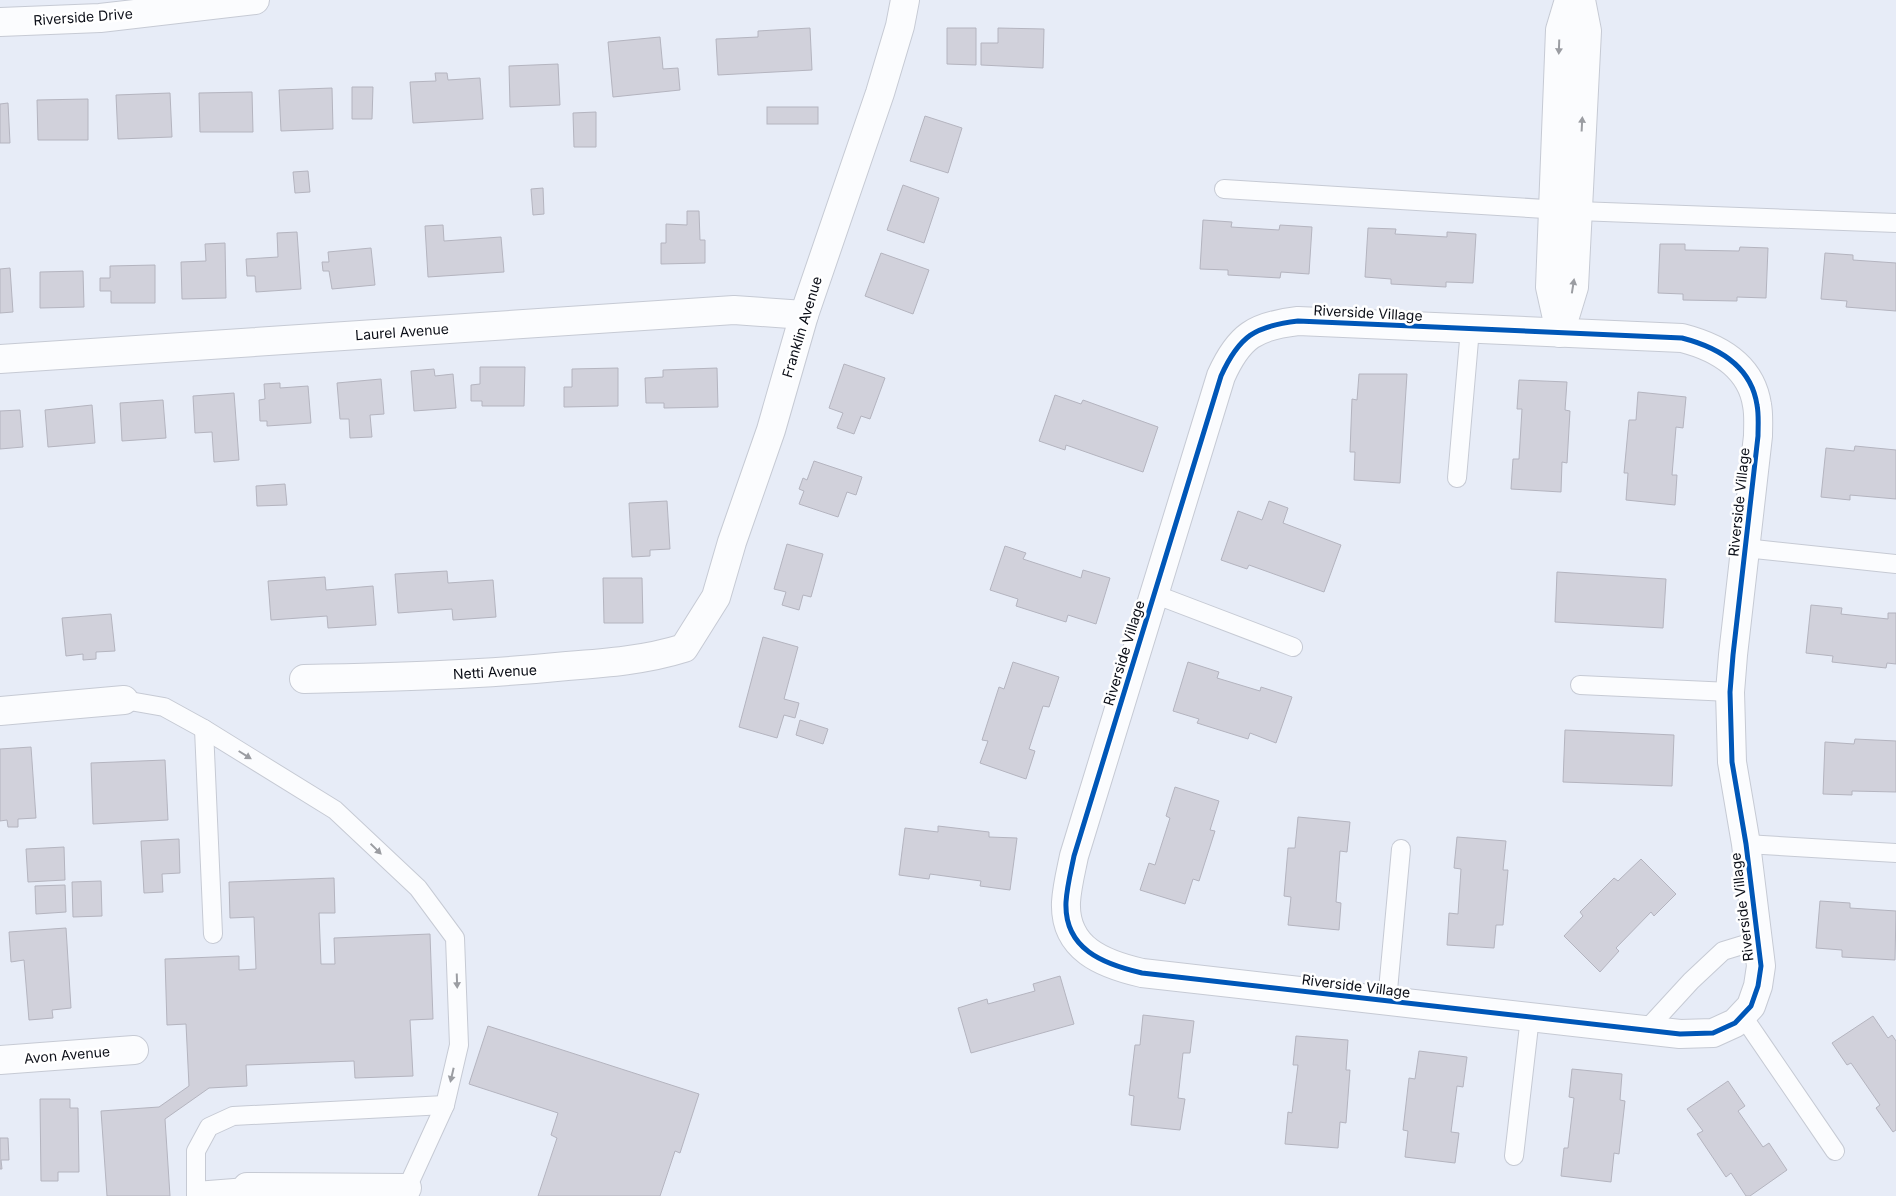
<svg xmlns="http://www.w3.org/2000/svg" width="1896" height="1196" font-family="Inter,sans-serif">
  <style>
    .building { fill: #d1d1db; stroke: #b4b4bf }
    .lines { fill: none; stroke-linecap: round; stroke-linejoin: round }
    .lane-casing { stroke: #c6cad4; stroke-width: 20 }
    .street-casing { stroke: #c6cad4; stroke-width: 30 }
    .secondary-casing { stroke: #c6cad4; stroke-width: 30 }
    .lane { stroke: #fbfcfe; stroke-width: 18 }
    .street { stroke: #fbfcfe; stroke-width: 28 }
    .secondary { stroke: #fbfcfe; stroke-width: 28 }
    .cycleway-casing { stroke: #fff; stroke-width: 8 }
    .cycleway { stroke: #0057b8; stroke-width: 5 }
    .oneway { fill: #9b9da2 }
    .labels { text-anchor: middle; stroke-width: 5; stroke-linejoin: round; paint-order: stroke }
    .street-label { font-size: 14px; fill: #0b0e17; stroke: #fff }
  </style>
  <rect width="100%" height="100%" fill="#e7ecf7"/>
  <g class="building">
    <polygon points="810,28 812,70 718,75 716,39 758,37 758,31"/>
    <polygon points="947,28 976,28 976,65 947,64"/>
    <polygon points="998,28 1044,29 1043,68 981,65 981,43 998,43"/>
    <polygon points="660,37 663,69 678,68 680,90 613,97 608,42"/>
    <polygon points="558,64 560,105 510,107 509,66"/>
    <polygon points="435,73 447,73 448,80 480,78 483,119 413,123 410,82 436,81"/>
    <polygon points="352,87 373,87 372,119 352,119"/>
    <polygon points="332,88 333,129 281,131 279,90"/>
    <polygon points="252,92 253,132 200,132 199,93"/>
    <polygon points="170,93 172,137 118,139 116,95"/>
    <polygon points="88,99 88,140 38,140 37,100"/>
    <polygon points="8,103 10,143 0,143 0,104"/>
    <rect x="767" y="107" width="51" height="17"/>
    <polygon points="596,112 596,147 574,147 573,113"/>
    <polygon points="925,116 962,128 948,173 910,161"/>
    <polygon points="308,171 310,192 295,193 293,172"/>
    <polygon points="903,185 939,198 924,243 887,230"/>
    <polygon points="543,188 544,214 533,215 531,189"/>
    <polygon points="687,211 699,211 700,240 705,240 705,263 661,264 661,243 666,243 666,224 687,225"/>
    <polygon points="1203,220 1232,222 1231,227 1279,230 1280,225 1312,227 1309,274 1281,272 1280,278 1228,275 1228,270 1200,269"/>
    <polygon points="443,225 444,241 501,237 504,272 428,277 425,226"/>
    <polygon points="1368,228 1396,229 1395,234 1447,237 1447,232 1476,234 1473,283 1446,282 1446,287 1391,284 1391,279 1365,277"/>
    <polygon points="297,232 301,289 256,292 255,276 247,276 246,259 278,257 277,233"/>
    <polygon points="225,243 226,298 182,299 181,262 206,261 205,244"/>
    <polygon points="1660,244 1685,244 1685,250 1739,251 1740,247 1768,248 1766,298 1737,297 1737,301 1683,300 1683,294 1658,293"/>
    <polygon points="371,248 375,285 332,289 329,271 323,271 322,262 329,262 328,252"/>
    <polygon points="881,253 929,270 913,314 865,296"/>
    <polygon points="1825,253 1853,255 1853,260 1896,263 1896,311 1846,307 1847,301 1821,299"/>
    <polygon points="155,265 155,303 111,303 111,291 100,291 100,278 110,278 110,266"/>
    <polygon points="10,268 13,312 0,313 0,269"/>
    <polygon points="83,271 84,307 40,308 40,272"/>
    <polygon points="844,364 885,378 870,419 861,416 854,434 837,428 843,413 829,408"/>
    <polygon points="480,367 525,367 524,406 482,406 482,401 471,401 471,385 480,384"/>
    <polygon points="618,368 618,406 564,407 564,387 572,387 572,369"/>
    <polygon points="717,368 718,407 664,408 664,403 646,403 645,378 663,377 663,370"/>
    <polygon points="434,369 435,376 453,374 456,408 414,411 411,371"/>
    <polygon points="1359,374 1407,374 1400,483 1354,480 1355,452 1350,452 1352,399 1357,400"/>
    <polygon points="381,379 384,414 370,415 372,437 350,438 349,419 340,419 337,383"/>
    <polygon points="1519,380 1567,382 1565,410 1570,411 1567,463 1562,462 1561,492 1511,489 1513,459 1519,459 1522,409 1517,409"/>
    <polygon points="280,383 280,388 308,386 311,423 267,426 267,421 260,421 259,400 265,399 264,384"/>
    <polygon points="1638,392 1686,397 1683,428 1676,427 1672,475 1677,475 1675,505 1626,500 1628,473 1624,473 1629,420 1636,420"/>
    <polygon points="234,393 239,460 214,462 212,432 195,433 193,396"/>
    <polygon points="1055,395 1081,404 1083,400 1158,427 1143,472 1066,445 1065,450 1039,441"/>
    <polygon points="163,400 166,438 122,441 120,403"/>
    <polygon points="92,405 95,443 48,447 45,410"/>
    <polygon points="20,410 23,447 0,449 0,411"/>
    <polygon points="1855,446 1896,450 1896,499 1850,495 1850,500 1821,497 1826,448 1854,451"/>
    <polygon points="814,461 862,477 856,495 847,492 838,517 799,504 804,491 799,489 803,478 807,480"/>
    <polygon points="285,484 287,505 257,506 256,486"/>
    <polygon points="667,501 670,549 650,550 650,556 632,557 629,503"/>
    <polygon points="1269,501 1288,508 1283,523 1341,545 1324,592 1249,565 1247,569 1221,560 1238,511 1262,520"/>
    <polygon points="787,544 823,554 811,597 803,595 799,610 782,605 786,592 774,589"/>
    <polygon points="1005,546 1026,553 1023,559 1081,578 1083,570 1110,578 1096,624 1068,615 1066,622 1016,606 1018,599 990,590"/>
    <polygon points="447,571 448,583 493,580 496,617 453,620 452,609 398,613 395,574"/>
    <polygon points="1557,572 1666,579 1663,628 1555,622"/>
    <polygon points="325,577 326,590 373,586 376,625 328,628 327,616 271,620 268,581"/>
    <polygon points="603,578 642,578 643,623 604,623"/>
    <polygon points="1811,605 1842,608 1841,614 1888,619 1888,613 1896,613 1896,664 1887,663 1886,668 1832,662 1833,656 1806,653"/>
    <polygon points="111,614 115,651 96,652 96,659 83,660 83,654 66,656 62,618"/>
    <polygon points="763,637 798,647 784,699 799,703 795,718 784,715 777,738 739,727"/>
    <polygon points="1013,662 1059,677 1049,707 1043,706 1029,749 1035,751 1026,779 980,763 988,741 982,740 999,687 1004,689"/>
    <polygon points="1188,662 1219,672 1217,678 1260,691 1261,687 1292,697 1276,743 1250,733 1248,739 1197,723 1199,719 1173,711"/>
    <polygon points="800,720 828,729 823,744 796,735"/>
    <polygon points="1565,730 1674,735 1672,786 1563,782"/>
    <polygon points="1855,739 1896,741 1896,792 1852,791 1852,795 1823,794 1825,742 1854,744"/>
    <polygon points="31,747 36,818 18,819 18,827 8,827 7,820 0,821 0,749"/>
    <polygon points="165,760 168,820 93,824 91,763"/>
    <polygon points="1175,787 1219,801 1210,830 1215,831 1199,881 1193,879 1185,904 1140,890 1149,863 1155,865 1170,818 1166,816"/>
    <polygon points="1298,817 1350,822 1347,852 1340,851 1336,902 1341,903 1339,930 1288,925 1291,897 1284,896 1288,848 1295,848"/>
    <polygon points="938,826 989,832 989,837 1017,838 1010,890 980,886 981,881 930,874 929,879 899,875 905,828 938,832"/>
    <polygon points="1457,837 1506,841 1503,870 1508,870 1503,925 1496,925 1494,948 1447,945 1449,913 1458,914 1461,869 1454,868"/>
    <polygon points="179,839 180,873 162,874 163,892 144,893 141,841"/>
    <polygon points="64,847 65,880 28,882 26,849"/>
    <polygon points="1641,859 1676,894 1654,916 1651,912 1616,948 1619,951 1600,972 1564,936 1583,916 1580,912 1614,878 1618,881"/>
    <polygon points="334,878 335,913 319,913 321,964 335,964 334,938 430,934 433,1019 410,1020 413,1076 355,1078 354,1061 246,1065 247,1086 209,1088 165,1119 170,1196 107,1196 101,1111 159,1107 189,1086 186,1024 167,1025 165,959 239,956 239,970 256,969 254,917 230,918 229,882"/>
    <polygon points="101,881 102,916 73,917 72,882"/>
    <polygon points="65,885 66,912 36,914 35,886"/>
    <polygon points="1820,901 1850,903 1850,908 1896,911 1895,960 1842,957 1842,950 1816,948"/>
    <polygon points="66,928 71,1008 52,1010 53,1018 29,1020 24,960 11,962 9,932"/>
    <polygon points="1060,976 1074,1024 971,1053 958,1008 987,999 988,1004 1035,991 1033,984"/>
    <polygon points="1143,1015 1194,1021 1190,1053 1183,1053 1178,1098 1185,1099 1180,1130 1131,1125 1134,1096 1129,1095 1135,1045 1140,1045"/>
    <polygon points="1873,1016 1888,1038 1892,1035 1896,1041 1896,1130 1893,1132 1876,1108 1880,1105 1851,1063 1847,1065 1832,1043"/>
    <polygon points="488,1026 699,1094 680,1153 675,1151 660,1196 538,1196 557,1138 551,1135 558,1113 469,1084"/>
    <polygon points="1296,1036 1348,1040 1346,1070 1350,1070 1346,1123 1340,1122 1338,1148 1285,1144 1288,1112 1292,1113 1298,1065 1293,1065"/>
    <polygon points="1419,1051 1467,1057 1463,1087 1457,1086 1451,1132 1459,1133 1455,1163 1405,1157 1408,1131 1403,1130 1409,1078 1415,1079"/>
    <polygon points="1572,1069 1622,1074 1620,1100 1625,1101 1619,1154 1614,1153 1611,1182 1561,1176 1564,1148 1568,1148 1574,1098 1569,1097"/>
    <polygon points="1728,1081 1745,1106 1738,1111 1763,1147 1769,1143 1787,1170 1750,1196 1746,1196 1731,1173 1726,1177 1697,1134 1703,1131 1687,1109"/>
    <polygon points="40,1099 70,1099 70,1108 78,1108 79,1172 58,1172 58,1181 41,1181"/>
    <polygon points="0,1138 8,1138 9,1160 1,1160 2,1169 0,1169"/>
  </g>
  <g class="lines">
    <g class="lane-casing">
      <g id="lane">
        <polyline points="1224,189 1578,211 1896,223"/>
        <polyline points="1457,478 1470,329"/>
        <polyline points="1745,548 1896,564"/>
        <polyline points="1154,594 1293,647"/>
        <polyline points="1580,685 1730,692"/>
        <polyline points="124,700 164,707 204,729 335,810 418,888 455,938 459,1045 445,1105 407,1188"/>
        <polyline points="204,729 213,934"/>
        <polyline points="1746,844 1896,853"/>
        <polyline points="1387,1001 1401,849"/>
        <polyline points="1742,1015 1835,1151"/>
        <polyline points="1646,1030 1691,981 1723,951 1759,940"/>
        <polyline points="1514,1156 1530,1017"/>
        <polyline points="196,1191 247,1187"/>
        <polyline points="196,1196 196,1151 209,1127 233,1116 445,1105"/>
      </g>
    </g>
    <g class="street-casing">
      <g id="street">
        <path d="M1298,321L1682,338C1717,347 1751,365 1757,405C1759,415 1758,426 1758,436L1733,655L1730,692L1732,762L1746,844L1761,966L1758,986L1751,1006L1735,1023L1713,1033L1680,1034L1142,973C1103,964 1064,949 1066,902C1067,886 1071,871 1074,856L1221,376C1239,336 1255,326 1298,321Z"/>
        <polyline points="1560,332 1550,287 1560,30 1569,0"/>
        <polyline points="1560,333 1574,287 1587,31 1581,0"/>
        <polyline points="0,359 734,310 804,315"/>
        <path d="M304,679C392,677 479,675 567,666C607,663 646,660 684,648L716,597L732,542L771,430L804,315L880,93L900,26L905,0"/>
        <polyline points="0,711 124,700"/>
        <polyline points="0,1060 134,1050"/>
        <polyline points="249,1196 247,1187 407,1188 402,1196"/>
      </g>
    </g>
    <g class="secondary-casing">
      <polyline id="secondary" points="0,22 100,18 255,0"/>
    </g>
    <use href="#lane" class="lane"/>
    <use href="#street" class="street"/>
    <use href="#secondary" class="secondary"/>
    <g class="cycleway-casing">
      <path id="cycleway" d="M1298,321L1682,338C1717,347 1751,365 1757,405C1759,415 1758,426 1758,436L1733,655L1730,692L1732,762L1746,844L1761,966L1758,986L1751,1006L1735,1023L1713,1033L1680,1034L1142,973C1103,964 1064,949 1066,902C1067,886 1071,871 1074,856L1221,376C1239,336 1255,326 1298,321Z"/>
    </g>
    <use href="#cycleway" class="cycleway"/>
  </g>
  <defs><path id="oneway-solid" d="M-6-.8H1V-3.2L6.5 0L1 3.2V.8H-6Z" transform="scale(1.25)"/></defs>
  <g class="oneway">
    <use href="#oneway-solid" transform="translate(1559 47) rotate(92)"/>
    <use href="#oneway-solid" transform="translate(1582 124) rotate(-87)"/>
    <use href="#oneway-solid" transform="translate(1573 286) rotate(-81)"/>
    <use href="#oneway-solid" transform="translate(245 755) rotate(32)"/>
    <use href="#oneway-solid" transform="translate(376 849) rotate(44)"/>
    <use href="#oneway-solid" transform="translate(457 981) rotate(88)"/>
    <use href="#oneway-solid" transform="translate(452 1075) rotate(103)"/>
  </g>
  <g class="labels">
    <g class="street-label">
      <text transform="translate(83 17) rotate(-4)" y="5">Riverside Drive</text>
      <text transform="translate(1368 313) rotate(3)" y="5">Riverside Village</text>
      <text transform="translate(802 327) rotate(-73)" y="5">Franklin Avenue</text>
      <text transform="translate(402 332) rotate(-4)" y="5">Laurel Avenue</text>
      <text transform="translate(1739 502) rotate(-84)" y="5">Riverside Village</text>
      <text transform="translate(1124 653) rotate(-73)" y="5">Riverside Village</text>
      <text transform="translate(495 672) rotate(-3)" y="5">Netti Avenue</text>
      <text transform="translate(1742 907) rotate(-97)" y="5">Riverside Village</text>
      <text transform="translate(1356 986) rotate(7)" y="5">Riverside Village</text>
      <text transform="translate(67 1055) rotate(-5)" y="5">Avon Avenue</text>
    </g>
  </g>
</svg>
